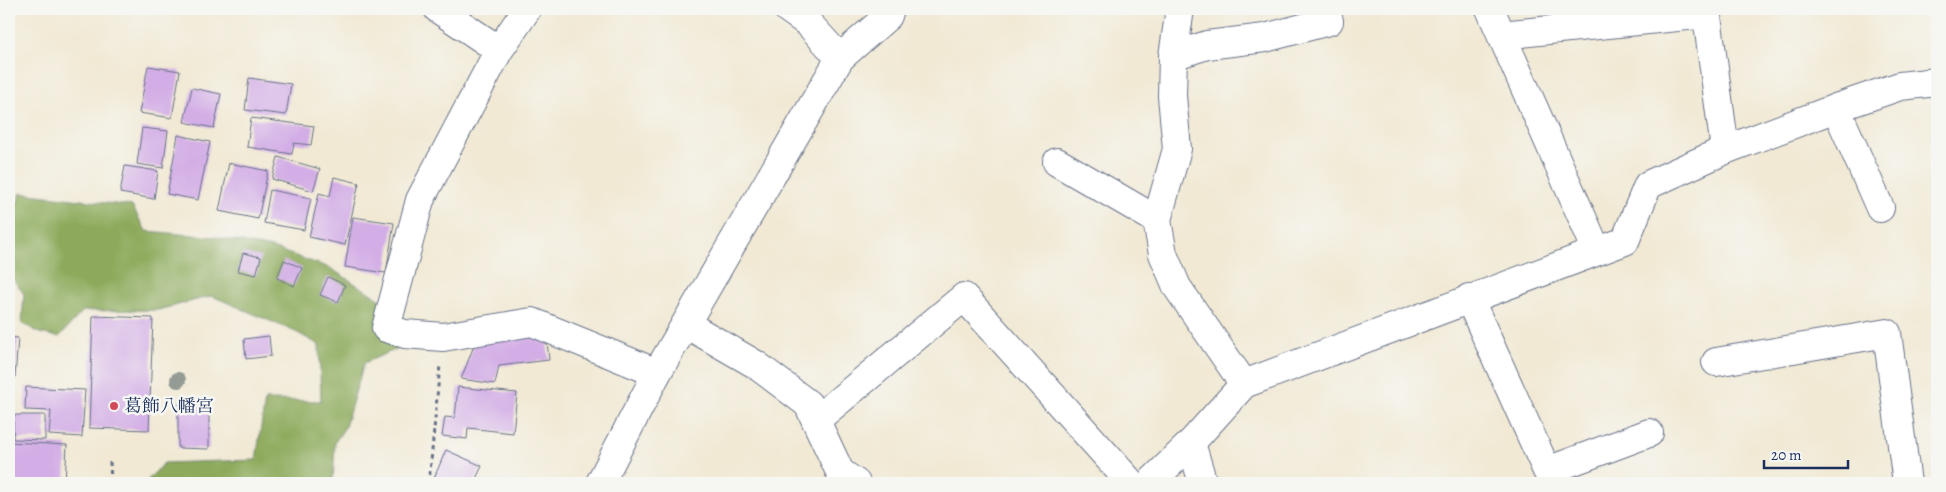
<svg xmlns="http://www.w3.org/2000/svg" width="1946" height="492" font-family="Alegreya,'Noto Serif JP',serif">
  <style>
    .forest { fill: #8daa5c; stroke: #546c5d }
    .building { fill: #d3aee6 }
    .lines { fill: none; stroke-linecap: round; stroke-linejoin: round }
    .minor-casing { stroke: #667087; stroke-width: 30 }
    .path { stroke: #667087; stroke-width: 3; stroke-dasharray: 4 4; stroke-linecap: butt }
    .minor { stroke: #fff; stroke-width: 28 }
    .tree { fill: #949b95 }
    .poi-dot { fill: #d1495b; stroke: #f6f6f2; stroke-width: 2 }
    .labels { text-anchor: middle; stroke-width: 5; stroke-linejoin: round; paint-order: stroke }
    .poi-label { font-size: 18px; fill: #1b2f5e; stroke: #f6f6f2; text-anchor: start }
  </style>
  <rect width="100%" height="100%" fill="#f6f6f2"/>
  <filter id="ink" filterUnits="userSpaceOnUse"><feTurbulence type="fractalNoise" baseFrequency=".02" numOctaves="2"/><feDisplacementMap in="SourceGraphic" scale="10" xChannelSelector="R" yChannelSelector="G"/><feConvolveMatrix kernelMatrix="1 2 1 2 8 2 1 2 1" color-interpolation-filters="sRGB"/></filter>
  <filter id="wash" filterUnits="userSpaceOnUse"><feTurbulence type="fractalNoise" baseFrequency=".0096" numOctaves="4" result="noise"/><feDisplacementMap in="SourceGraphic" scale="20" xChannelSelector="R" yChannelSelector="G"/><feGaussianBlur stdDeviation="1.12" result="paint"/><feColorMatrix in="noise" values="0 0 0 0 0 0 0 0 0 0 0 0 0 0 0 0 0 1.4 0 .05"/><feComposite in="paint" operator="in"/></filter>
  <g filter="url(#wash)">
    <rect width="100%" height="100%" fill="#f1e9d4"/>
    <polygon class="forest" points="21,193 132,206 146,231 215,237 272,248 330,268 381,300 411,343 364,363 345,427 335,442 333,483 145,483 164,463 256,460 265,400 321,401 319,345 298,333 212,296 158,310 83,311 59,337 39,333 22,323 24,294 9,274 9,225"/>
    <g id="blocks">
      <g class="building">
        <polygon points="148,66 180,71 172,118 139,113"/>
        <polygon points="249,78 291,84 286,115 245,110"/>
        <polygon points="192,88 221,94 214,128 184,122"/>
        <polygon points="251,118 314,126 311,145 294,143 292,154 247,147"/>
        <polygon points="142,128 168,131 163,168 137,164"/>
        <polygon points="178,135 210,142 198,200 167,194"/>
        <polygon points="278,157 320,169 313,191 272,179"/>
        <polygon points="229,163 268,171 258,219 219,211"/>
        <polygon points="125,166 158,171 154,199 120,193"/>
        <polygon points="334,177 359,183 345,245 309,237 319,193 330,196"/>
        <polygon points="270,190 311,198 304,230 264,223"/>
        <polygon points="353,217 394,223 386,273 345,267"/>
        <polygon points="243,253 261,257 256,275 238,271"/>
        <polygon points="284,260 302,268 294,286 277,278"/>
        <polygon points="328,277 345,285 338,302 320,295"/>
        <polygon points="93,316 153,318 149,430 89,428"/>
        <polygon points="546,332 549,360 499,366 495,384 461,379 477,338"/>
        <polygon points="269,336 271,356 246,359 244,339"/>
        <polygon points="9,337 18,338 15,378 9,377"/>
        <polygon points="26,387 85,390 82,437 49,435 51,411 25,410"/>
        <polygon points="458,387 517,393 513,433 468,428 467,439 442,436 445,417 455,418"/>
        <polygon points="178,404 209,404 209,449 178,448"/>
        <polygon points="14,415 45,415 45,440 13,439"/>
        <polygon points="9,442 67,445 65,483 9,483"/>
        <polygon points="446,450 482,466 474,483 435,483 434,478"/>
      </g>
    </g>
  </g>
  <g filter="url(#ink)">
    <use href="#blocks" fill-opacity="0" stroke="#667087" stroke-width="1"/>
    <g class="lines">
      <g class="minor-casing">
        <g id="minor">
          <polyline points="438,9 499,50"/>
          <polyline points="527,9 499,50 420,200 386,328 405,334 443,337 532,322 657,373"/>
          <polyline points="788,9 808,23 840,58"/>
          <polyline points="1180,9 1173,56 1172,96 1177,149 1157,220 1163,254 1177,287 1244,384"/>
          <polyline points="1490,9 1597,251"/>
          <polyline points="1706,9 1725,150"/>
          <polyline points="1501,35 1707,14"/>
          <polyline points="1173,56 1207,45 1265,38 1329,21 1324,9"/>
          <polyline points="1836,108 1880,208"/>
          <polyline points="1057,162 1157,220"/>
          <polyline points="1469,298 1547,471 1649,433"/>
          <polyline points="686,324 755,364 808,404 840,472 856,483"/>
          <polyline points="1716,362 1887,333 1907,483"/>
          <polyline points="816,420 964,297 1131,483"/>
          <polyline points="1191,443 1203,483"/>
          <polyline points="600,483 657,373 840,58 888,16 890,9"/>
          <polyline points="1150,483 1191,443 1244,384 1625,241 1648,185 1725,150 1836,108 1900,86 1937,82"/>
        </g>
      </g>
      <g class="path">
        <polyline points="110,462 111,483"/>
        <polyline points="429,483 440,365"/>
      </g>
      <use href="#minor" class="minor"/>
    </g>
    <circle class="tree" cx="178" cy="380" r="8"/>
  </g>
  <circle class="poi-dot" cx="114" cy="406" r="5"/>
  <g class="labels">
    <g class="poi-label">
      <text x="124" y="412">葛飾八幡宮</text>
    </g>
  </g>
  <rect width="1946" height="492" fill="none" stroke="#f6f6f2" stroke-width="30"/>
  <path d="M1764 460v8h84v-8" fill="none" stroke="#1b2f5e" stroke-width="2.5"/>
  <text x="1771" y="460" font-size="15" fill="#1b2f5e" stroke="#f6f6f2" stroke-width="4" paint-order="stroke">20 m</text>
</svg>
